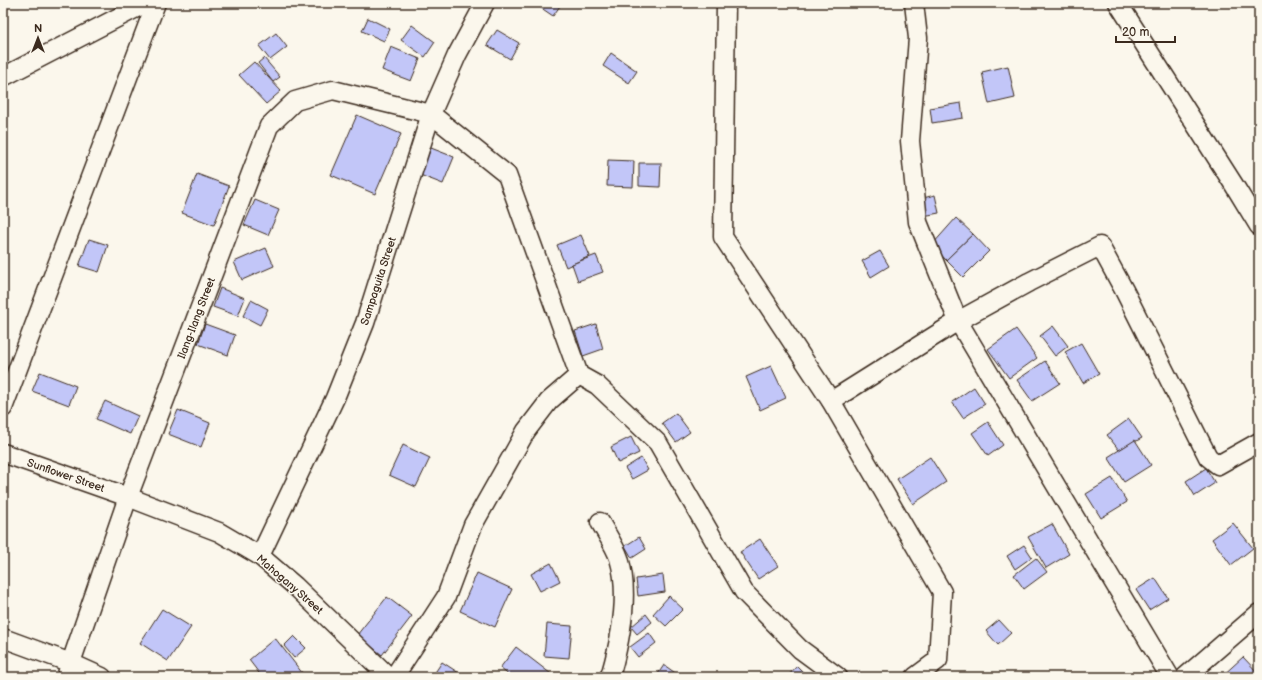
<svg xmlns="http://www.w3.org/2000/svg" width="1262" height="680" font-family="'Balsamiq Sans',sans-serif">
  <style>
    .building { fill: #c2c6f8; stroke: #3b2a1e }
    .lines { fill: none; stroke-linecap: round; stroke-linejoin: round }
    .minor-casing { stroke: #3b2a1e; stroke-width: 21 }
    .minor { stroke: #fbf7ec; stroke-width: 18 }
    .labels { text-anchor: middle; stroke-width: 3; stroke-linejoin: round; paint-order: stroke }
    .street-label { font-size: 11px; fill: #3b2a1e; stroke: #fbf7ec }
  </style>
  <rect width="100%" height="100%" fill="#fbf7ec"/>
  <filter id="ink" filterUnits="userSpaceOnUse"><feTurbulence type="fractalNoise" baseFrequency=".025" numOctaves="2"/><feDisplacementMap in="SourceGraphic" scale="8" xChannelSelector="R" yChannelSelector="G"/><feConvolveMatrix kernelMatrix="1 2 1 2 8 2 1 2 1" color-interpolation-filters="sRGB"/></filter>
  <g filter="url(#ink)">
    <g class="building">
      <polygon points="534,3 562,3 553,16"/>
      <polygon points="368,18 390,29 384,41 362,31"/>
      <polygon points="412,25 435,42 425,57 401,40"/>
      <polygon points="497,30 519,43 510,59 487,45"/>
      <polygon points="276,33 287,47 270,60 259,46"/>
      <polygon points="391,47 420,59 411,81 382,70"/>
      <polygon points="611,53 637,71 629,83 603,66"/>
      <polygon points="264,58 280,77 273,82 258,63"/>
      <polygon points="254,62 281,91 266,104 239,75"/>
      <polygon points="1008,66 1015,98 989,104 982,72"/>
      <polygon points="961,103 963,118 932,123 930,108"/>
      <polygon points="357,115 401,134 375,194 331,175"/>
      <polygon points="431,148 454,157 443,184 420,175"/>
      <polygon points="608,160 634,161 633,187 607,186"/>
      <polygon points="639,163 661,163 660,187 639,186"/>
      <polygon points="197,174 229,186 214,225 182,213"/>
      <polygon points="935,195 939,213 923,216 919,199"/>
      <polygon points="255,200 279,210 268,235 244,225"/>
      <polygon points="956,218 973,234 946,260 932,245"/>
      <polygon points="973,234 989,251 963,277 946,260"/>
      <polygon points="581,235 590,256 566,267 557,245"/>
      <polygon points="89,239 108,245 99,272 79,266"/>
      <polygon points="266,248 274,266 242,280 234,262"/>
      <polygon points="880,251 889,266 871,277 862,261"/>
      <polygon points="596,255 603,272 578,281 572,264"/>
      <polygon points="220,288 245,298 238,316 213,307"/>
      <polygon points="251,300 268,309 260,325 243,316"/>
      <polygon points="205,324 235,335 228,355 198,344"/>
      <polygon points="596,324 603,349 583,356 575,331"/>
      <polygon points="1053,326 1068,346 1055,356 1040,336"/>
      <polygon points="1016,329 1037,358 1009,378 988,349"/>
      <polygon points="1081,343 1099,374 1083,383 1065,352"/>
      <polygon points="1045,361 1060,383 1032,401 1017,380"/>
      <polygon points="771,366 786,398 760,410 746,377"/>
      <polygon points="40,372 76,386 69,405 32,391"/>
      <polygon points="974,387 985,404 963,418 952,402"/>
      <polygon points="105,401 138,416 130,434 96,419"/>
      <polygon points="178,410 210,423 201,447 168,434"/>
      <polygon points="676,413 690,432 676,442 662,423"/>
      <polygon points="1129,419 1142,438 1119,450 1107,435"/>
      <polygon points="988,422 1003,445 988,456 972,433"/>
      <polygon points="631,437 639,453 618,463 611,447"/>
      <polygon points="1135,440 1151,465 1124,482 1108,457"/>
      <polygon points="403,445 430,458 416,487 389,475"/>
      <polygon points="930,457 946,482 913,504 897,479"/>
      <polygon points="641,458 648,470 632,479 625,468"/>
      <polygon points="1206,468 1215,483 1195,496 1186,481"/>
      <polygon points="1112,478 1127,502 1101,518 1086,494"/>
      <polygon points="1233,523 1253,548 1231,565 1212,539"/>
      <polygon points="1052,524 1069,554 1046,568 1028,537"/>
      <polygon points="639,537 646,549 632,558 625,546"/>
      <polygon points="760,539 778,566 758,579 740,552"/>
      <polygon points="1024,545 1032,557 1015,569 1007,556"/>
      <polygon points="1036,558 1047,572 1024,589 1014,575"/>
      <polygon points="551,563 560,581 540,591 531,574"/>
      <polygon points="477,573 512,589 495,627 460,611"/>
      <polygon points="663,575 665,592 638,596 636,579"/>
      <polygon points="1155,578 1168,598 1149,610 1136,590"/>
      <polygon points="669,596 683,609 666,626 653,614"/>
      <polygon points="387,597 412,616 382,655 357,635"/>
      <polygon points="162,609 191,627 168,661 140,643"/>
      <polygon points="646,614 652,622 637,634 631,627"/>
      <polygon points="999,620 1011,633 998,645 986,631"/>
      <polygon points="547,624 572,626 569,658 544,656"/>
      <polygon points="649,633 656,643 638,657 630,647"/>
      <polygon points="294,636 306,648 294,658 284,646"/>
      <polygon points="275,638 303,674 299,677 262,677 249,660"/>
      <polygon points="516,647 555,677 511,677 500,668"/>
      <polygon points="1243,657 1259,674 1259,677 1221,677"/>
      <polygon points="442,662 465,677 432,677"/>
      <polygon points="664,665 681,677 656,677"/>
      <polygon points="797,666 808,677 787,677"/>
    </g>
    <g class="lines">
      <g class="minor-casing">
        <g id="minor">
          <polyline points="726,3 723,237 831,401 942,592 938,660 915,677"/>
          <polyline points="914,3 918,38 910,141 918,222 958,321 1170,677"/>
          <polyline points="1118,3 1234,185 1259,226"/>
          <polyline points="3,77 146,3"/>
          <polyline points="831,401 958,321 1029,282 1100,246 1124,290 1208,457 1218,465 1259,442"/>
          <polyline points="3,408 156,3"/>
          <polyline points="3,453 128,497 219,532 260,556 295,586 389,677"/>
          <path d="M600,522C606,533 615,546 619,558C630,594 621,638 611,673L609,677"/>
          <polyline points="260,556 335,398 365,323 431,114 457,55 485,3"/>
          <polyline points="3,638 71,663 102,677"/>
          <polyline points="66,677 128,497 269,126 295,101 333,90 431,114 507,175 579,375 597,385 658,443 744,592 800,649 838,677"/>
          <polyline points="394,677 446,597 473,525 526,431 549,401 579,375"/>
          <polyline points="1185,677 1259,613"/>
        </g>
      </g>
      <use href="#minor" class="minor"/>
    </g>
  </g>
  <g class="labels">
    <g class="street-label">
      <text transform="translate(378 281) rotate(-72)" y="4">Sampaguita Street</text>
      <text transform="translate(196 318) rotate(-69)" y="4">Ilang-Ilang Street</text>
      <text transform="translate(66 475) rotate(19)" y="4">Sunflower Street</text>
      <text transform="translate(290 584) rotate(41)" y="4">Mahogany Street</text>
    </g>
  </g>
  <rect width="1262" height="680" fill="none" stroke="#fbf7ec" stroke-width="16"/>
  <rect x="8" y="8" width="1246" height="664" fill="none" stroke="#3b2a1e" stroke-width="1.5" filter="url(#ink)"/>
  <g transform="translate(38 38)" stroke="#fbf7ec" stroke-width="3" paint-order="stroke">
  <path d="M0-3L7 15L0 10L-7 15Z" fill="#3b2a1e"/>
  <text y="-6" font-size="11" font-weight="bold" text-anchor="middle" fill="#3b2a1e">N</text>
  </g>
  <path d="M1116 36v6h59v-6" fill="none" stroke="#3b2a1e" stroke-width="2"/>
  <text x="1122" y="36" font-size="12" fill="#3b2a1e" stroke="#fbf7ec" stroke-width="3" paint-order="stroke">20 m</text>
</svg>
